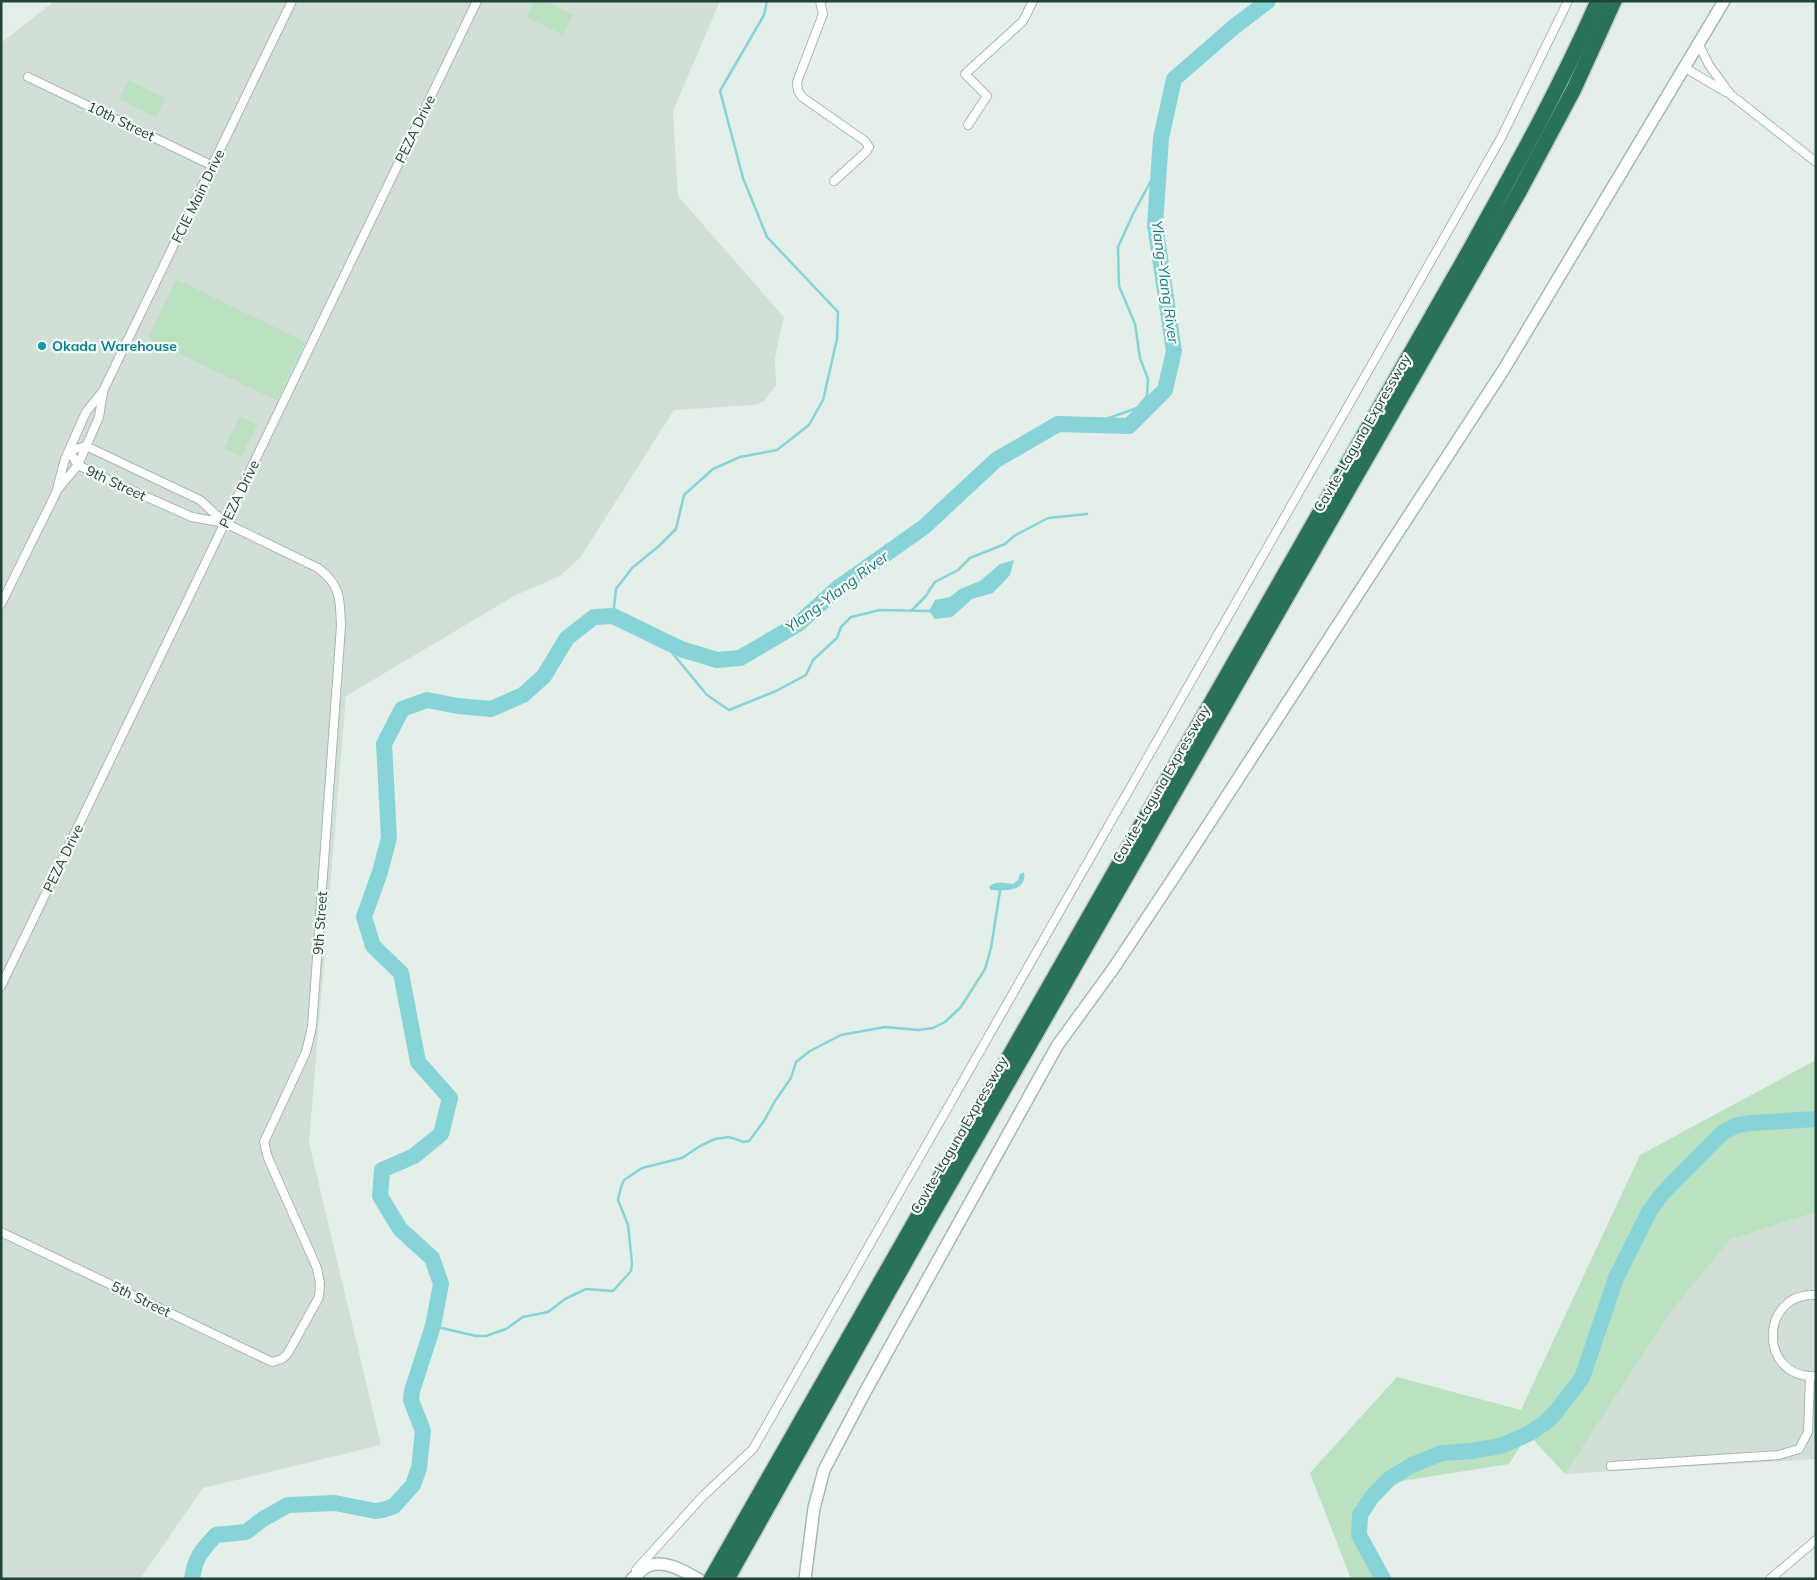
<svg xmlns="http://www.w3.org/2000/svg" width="1817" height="1580" font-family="Mulish,sans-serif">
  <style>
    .built { fill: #d2dfd7 }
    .green { fill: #bbe1c1 }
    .water { fill: #87d4d8 }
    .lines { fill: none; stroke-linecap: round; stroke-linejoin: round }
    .stream { stroke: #87d4d8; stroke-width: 2.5 }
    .river { stroke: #87d4d8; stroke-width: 16 }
    .street-casing { stroke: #a6b8b0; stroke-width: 10 }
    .secondary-casing { stroke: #a1bbaf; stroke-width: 14 }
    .highway-casing { stroke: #c1cac7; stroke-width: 18 }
    .street { stroke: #fff; stroke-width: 8 }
    .secondary { stroke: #fff; stroke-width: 11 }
    .highway { stroke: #2a715b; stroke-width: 15 }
    .culture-dot { fill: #0f9aa8; stroke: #f5faf7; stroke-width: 2 }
    .labels { text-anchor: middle; stroke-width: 4.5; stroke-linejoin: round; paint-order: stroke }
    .street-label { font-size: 14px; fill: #214236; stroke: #f5faf7 }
    .culture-label { font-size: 14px; font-weight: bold; fill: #0d838f; stroke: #f5faf7; text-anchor: start }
    .water-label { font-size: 15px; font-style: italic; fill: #157d84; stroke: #f5faf7 }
  </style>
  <rect width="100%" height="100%" fill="#e4efe9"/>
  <g class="built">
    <polygon points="51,1 720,1 673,111 678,196 784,317 775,357 776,385 764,401 755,405 674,410 580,558 560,576 514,596 346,696 309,1143 381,1445 203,1488 140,1579 1,1579 1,43 52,3"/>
    <polygon points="1816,1212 1816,1459 1565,1474 1672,1311 1730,1240"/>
  </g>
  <g class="green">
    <polygon points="534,1 546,1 573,15 563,35 526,17"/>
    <polygon points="129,80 165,98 156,117 119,99"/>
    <polygon points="176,279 305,342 277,401 148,338"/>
    <polygon points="240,416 257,425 241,457 224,448"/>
    <polygon points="1816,1060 1816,1212 1730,1240 1672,1311 1565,1474 1528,1434 1509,1464 1402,1481 1371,1498 1360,1515 1359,1535 1383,1579 1351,1579 1310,1473 1397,1377 1521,1410 1640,1155"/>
  </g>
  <g class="water">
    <polygon points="1014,560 1010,575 993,593 972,599 952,617 935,619 929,611 935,600 950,597 960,589 980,581 1000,564"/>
    <path d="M1024,872C1028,892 1003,891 991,890L989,887C996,880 1003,883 1013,884L1018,880L1020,874Z"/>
  </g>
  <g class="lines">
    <g class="stream">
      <polyline points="1089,425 1137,408 1147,396 1148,379 1140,358 1135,324 1119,286 1118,247 1133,214 1159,166"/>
      <polyline points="912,610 925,597 935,582 958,570 970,558 1005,544 1014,536 1048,518 1087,514"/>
      <polyline points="613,616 616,589 632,568 659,546 676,529 684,495 713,469 740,457 777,450 809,425 823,400 837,339 838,312 767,237 743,178 720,91 764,15 767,1"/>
      <polyline points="645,631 669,649 707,695 729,710 776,691 806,675 813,660 837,638 841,627 851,617 880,610 929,611"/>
      <polyline points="433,1326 476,1336 486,1336 506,1329 523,1317 548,1312 565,1299 586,1289 613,1291 631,1271 632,1263 628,1225 618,1200 621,1187 624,1180 642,1168 682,1158 700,1146 715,1139 729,1137 744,1142 749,1141 764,1121 775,1101 791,1078 796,1062 810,1051 841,1035 885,1027 919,1030 933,1028 945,1022 961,1007 985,969 991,948 1000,891"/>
    </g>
    <g class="river">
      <path d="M192,1579C195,1557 202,1550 216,1535L246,1532L263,1519L288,1505L335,1503L375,1511L383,1510L394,1506L413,1485L419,1468L423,1431L411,1400L412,1391L433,1326L441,1284L432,1258L400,1229L380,1196L382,1170L414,1156L441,1134L450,1098L418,1062L401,973L373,946L364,917L380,872L389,838L384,744L402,709L427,700L458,706L491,709L523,695L544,676L567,638L594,617L613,616L681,649L717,660L740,658L798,624L839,587L924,527L996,460L1058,424L1129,426L1165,390L1174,351L1155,225L1161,138L1174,79L1235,26L1268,1"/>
      <polyline points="1383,1579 1359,1535 1360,1515 1371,1498 1389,1479 1412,1465 1442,1453 1471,1451 1501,1446 1528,1434 1545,1423 1555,1413 1582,1378 1616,1278 1650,1210 1662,1194 1722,1133 1737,1125 1752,1123 1816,1119"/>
    </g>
    <g class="street-casing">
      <g id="street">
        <polyline points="820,1 823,14 797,82 798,91 802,97 865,141 869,147 866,152 834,181"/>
        <polyline points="1699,45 1709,65 1730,94 1816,162"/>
        <polyline points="1685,68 1726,92"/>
        <polyline points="28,77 213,166"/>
        <polyline points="968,125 987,96 965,74 1023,21 1033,1"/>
        <polyline points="69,451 78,465 106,479 192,517 225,523"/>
        <polyline points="58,489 78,465 99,417 103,392"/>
        <polyline points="1,604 56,493 65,459 86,412 103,391 292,1"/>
        <polyline points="1,986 477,1"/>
        <path d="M1,1232L272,1362L282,1359L288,1353L319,1297L320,1284L317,1268L268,1158L264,1142L306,1052L312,1027L341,626C340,599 341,585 318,568L225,523L200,500L86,446L69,451"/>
        <path d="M1816,1295C1758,1292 1759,1380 1816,1376"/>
        <polyline points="1611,1466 1779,1455 1799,1449 1808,1432 1810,1377"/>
        <polyline points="636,1570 702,1497 753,1449 1501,138 1568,1"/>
        <polyline points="1770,1579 1816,1540"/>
      </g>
    </g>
    <g class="secondary-casing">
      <g id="secondary">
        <path d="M632,1579C637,1575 642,1569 648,1566C664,1559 684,1571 698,1579"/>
        <polyline points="805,1579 814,1508 824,1470 865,1392 1057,1046 1113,969 1186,859 1504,369 1724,1"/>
      </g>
    </g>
    <g class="highway-casing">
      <g id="highway">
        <path d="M711,1579L1468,253C1514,170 1560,88 1598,1"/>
        <polyline points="727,1579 927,1223 1519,192 1574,89 1614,1"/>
      </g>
    </g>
    <use href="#street" class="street"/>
    <use href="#secondary" class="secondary"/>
    <use href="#highway" class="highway"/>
  </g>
  <circle class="culture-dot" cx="42" cy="346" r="5"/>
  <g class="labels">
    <g class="street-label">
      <text transform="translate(121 121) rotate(26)" y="5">10th Street</text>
      <text transform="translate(415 129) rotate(-64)" y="5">PEZA Drive</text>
      <text transform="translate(198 196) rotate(-64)" y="5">FCIE Main Drive</text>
      <text transform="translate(1362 433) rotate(-60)" y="5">Cavite–Laguna Expressway</text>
      <text transform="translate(116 483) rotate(25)" y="5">9th Street</text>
      <text transform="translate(239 494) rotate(-64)" y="5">PEZA Drive</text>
      <text transform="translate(1161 784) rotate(-60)" y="5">Cavite–Laguna Expressway</text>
      <text transform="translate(63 858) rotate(-64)" y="5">PEZA Drive</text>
      <text transform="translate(320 923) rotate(-86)" y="5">9th Street</text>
      <text transform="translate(959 1135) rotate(-60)" y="5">Cavite–Laguna Expressway</text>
      <text transform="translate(141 1299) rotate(26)" y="5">5th Street</text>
    </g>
    <g class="culture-label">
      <text x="52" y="351">Okada Warehouse</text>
    </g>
    <g class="water-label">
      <text transform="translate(1165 282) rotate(82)" y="5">Ylang-Ylang River</text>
      <text transform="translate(837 592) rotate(-37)" y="5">Ylang-Ylang River</text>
    </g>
  </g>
  <rect width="1817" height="1580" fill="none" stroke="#214236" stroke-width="5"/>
</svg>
